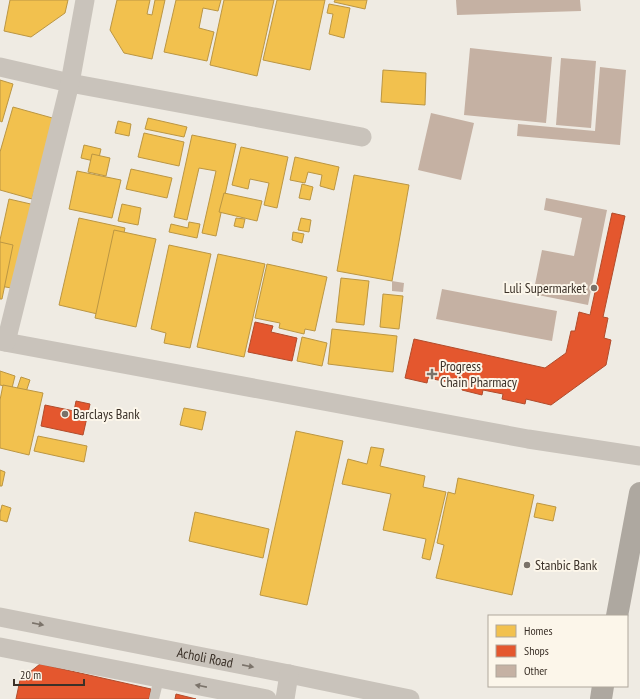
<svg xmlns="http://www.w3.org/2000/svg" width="640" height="699" font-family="'PT Sans Narrow',sans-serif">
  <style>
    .homes { fill: #f2c14e; stroke: #bb9643 }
    .shops { fill: #e4572e; stroke: #b14c2c }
    .building { fill: #c5b1a3 }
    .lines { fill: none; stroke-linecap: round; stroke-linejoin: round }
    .lane { stroke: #c9c3bb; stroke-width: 10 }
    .street { stroke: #c9c3bb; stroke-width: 19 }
    .primary { stroke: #aea8a0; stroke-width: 22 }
    .oneway { fill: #7b736a }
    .poi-dot { fill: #7a7269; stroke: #fcf6ea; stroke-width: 1.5 }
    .labels { text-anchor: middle; stroke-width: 4; stroke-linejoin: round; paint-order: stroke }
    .poi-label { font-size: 14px; fill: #3b3128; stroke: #fcf6ea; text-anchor: start }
    .street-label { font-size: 14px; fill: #3b3128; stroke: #fcf6ea }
  </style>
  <rect width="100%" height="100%" fill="#efebe3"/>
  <g class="homes">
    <polygon points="10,0 68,0 65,13 31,37 4,31"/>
    <polygon points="117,0 150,0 147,14 152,15 155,0 165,0 152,59 124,53 110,30"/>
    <polygon points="176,0 221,0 218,11 203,8 199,28 214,32 207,61 164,52"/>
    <polygon points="224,0 274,0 257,76 210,65"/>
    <polygon points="277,0 325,0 310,70 263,60"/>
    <polygon points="335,0 367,0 365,9 334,2"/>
    <polygon points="329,4 350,8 344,38 329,34 333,14 327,13"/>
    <polygon points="383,70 426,73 425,105 381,102"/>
    <polygon points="0,80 13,84 2,122 0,121"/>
    <polygon points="13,107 56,119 32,199 0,190 0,152"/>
    <polygon points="148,118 187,127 184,137 145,129"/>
    <polygon points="118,121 131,124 129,136 115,133"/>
    <polygon points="144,133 184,142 179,166 138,157"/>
    <polygon points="192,135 236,144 216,236 202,233 216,171 199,168 187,220 174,217"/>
    <polygon points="84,145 101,149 98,162 81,158"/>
    <polygon points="241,147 288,157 277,208 264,205 269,183 250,179 248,189 232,185"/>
    <polygon points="92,154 110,158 106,176 88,172"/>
    <polygon points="295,157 339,167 334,190 320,186 322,175 308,172 305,183 290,180"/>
    <polygon points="131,169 172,178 167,198 126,189"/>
    <polygon points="77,171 121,180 112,218 69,209"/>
    <polygon points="354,175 409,185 392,281 337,271"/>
    <polygon points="302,184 313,187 310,200 299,198"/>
    <polygon points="224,193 262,201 257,221 219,212"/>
    <polygon points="9,199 35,205 17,289 0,286 0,240"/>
    <polygon points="122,204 141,208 138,225 118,221"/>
    <polygon points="79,218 125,228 106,316 59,305"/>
    <polygon points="236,218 245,219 243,228 234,226"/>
    <polygon points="301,218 311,220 309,232 298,230"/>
    <polygon points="189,222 200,224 197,238 169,232 171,224 188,228"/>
    <polygon points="114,230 156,239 136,327 95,318"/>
    <polygon points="293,232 304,234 302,243 292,240"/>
    <polygon points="0,242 13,245 2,299 0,299"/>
    <polygon points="169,245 211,254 190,348 164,343 166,333 151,329"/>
    <polygon points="218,254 265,264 244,357 197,347"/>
    <polygon points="267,264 327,277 315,331 305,329 304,334 279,328 280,323 255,318"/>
    <polygon points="341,278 369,281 364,325 336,322"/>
    <polygon points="383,294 403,296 399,329 380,327"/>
    <polygon points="332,329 397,336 393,372 328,364"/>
    <polygon points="302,337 327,343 322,366 297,361"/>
    <polygon points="0,371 15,376 12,388 0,385"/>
    <polygon points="21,377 30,380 26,392 17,389"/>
    <polygon points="3,385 43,393 29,455 0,448 0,400"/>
    <polygon points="184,408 206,412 202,430 180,425"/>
    <polygon points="296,431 343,441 307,605 260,595"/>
    <polygon points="38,436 87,446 84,462 34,451"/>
    <polygon points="371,447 384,449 380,466 425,476 423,487 446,492 430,560 422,558 426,539 383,530 391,494 342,484 348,459 367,464"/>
    <polygon points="0,470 5,472 2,486 0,486"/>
    <polygon points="458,478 534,495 512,595 436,578 444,545 437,543 448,492 455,494"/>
    <polygon points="537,503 556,507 553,521 534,517"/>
    <polygon points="2,505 11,508 7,522 0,520 0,513"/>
    <polygon points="195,512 269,529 263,558 189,541"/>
  </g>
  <g class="shops">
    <polygon points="612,213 625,216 603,317 608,318 604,338 611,340 606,365 551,405 526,399 525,404 502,399 503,394 483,390 482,395 462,390 463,385 428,378 427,383 405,378 414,339 545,368 566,353 571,331 575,331 579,312 590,315"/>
    <polygon points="255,322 273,326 271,332 297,338 292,361 248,352"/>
    <polygon points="76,401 90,404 83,435 41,426 45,405 74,411"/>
    <polygon points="40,664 151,689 149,699 16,699 20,680"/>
    <polygon points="176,694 196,699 175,699"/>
  </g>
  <g class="building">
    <polygon points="456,0 580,0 581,11 457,15"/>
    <polygon points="470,48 552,57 546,123 464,115"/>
    <polygon points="561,58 596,61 591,128 556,125"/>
    <polygon points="600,67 626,70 620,145 517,136 518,124 595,131"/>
    <polygon points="431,113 474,123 461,180 418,170"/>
    <polygon points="546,198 607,210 588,305 533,294 542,250 574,256 582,218 544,210"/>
    <polygon points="392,281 404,283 403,292 392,291"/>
    <polygon points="442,289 557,311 552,341 436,319"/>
  </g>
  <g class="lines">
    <polyline class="lane" points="154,699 159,678"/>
    <g class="street">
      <polyline points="0,67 70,83 362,137"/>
      <polyline points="0,341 528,439 640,456"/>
      <polyline points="6,342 70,83 85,0"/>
      <path id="s1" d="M0,617L289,674L410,699"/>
      <polyline points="0,647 267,699"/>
      <polyline points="285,699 289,674"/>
    </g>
    <g class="primary">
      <polyline points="617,616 640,493"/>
      <polyline points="601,699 603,686"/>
    </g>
  </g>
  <defs><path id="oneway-solid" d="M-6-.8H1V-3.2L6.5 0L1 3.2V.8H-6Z"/></defs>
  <g class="oneway">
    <use href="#oneway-solid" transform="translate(38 624) rotate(11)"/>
    <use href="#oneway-solid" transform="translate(248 666) rotate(11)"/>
    <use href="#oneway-solid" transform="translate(201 686) rotate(-169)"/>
  </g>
  <g class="poi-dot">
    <circle cx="594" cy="288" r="4"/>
    <path d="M430 368h4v4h4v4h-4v4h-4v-4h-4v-4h4z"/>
    <circle cx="65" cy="414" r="4"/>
    <circle cx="527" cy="565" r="4"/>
  </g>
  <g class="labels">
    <g class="poi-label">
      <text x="586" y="293" text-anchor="end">Luli Supermarket</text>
      <text x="440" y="371">Progress<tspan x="440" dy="16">Chain Pharmacy</tspan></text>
      <text x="73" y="419">Barclays Bank</text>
      <text x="535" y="570">Stanbic Bank</text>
    </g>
    <g class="street-label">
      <text dy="5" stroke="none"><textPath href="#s1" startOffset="209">Acholi Road</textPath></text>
    </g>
  </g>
  <rect x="488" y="615" width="140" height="72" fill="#fcf6ea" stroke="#afa79c"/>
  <rect x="496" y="625" width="20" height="12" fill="#f2c14e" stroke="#afa79c"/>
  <text x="524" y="635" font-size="12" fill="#3b3128">Homes</text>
  <rect x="496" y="645" width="20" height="12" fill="#e4572e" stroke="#afa79c"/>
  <text x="524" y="655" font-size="12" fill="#3b3128">Shops</text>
  <rect x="496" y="665" width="20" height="12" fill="#c5b1a3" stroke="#afa79c"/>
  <text x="524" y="675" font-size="12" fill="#3b3128">Other</text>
  <path d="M14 679v6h70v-6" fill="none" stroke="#3b3128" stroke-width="2"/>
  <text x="20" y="679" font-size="12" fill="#3b3128" stroke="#fcf6ea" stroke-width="3" paint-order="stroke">20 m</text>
</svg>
